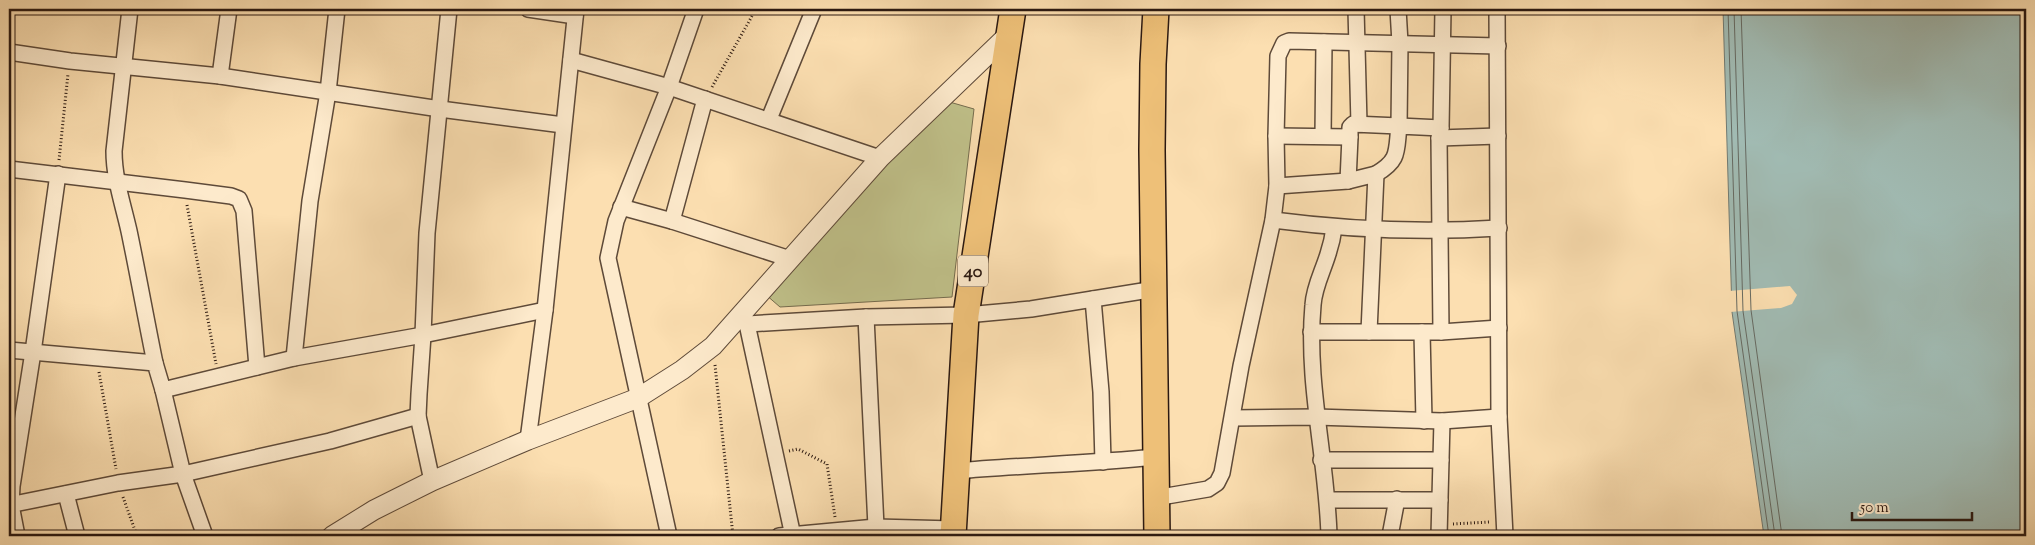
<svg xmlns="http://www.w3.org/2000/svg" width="2035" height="545" font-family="'Sorts Mill Goudy',serif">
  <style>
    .green { fill: #c0c18a; stroke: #756c4e }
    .water { fill: #a1bbb3; stroke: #717a72 }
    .pier { fill: #fcdfb1 }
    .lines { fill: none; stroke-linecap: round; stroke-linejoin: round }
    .shore { stroke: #666a62; stroke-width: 1 }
    .minor-casing { stroke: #5e4a39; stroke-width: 18 }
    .tertiary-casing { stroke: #5e4a39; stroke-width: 21 }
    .trunk-casing { stroke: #2a1811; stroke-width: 28 }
    .path { stroke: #2a1811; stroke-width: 3; stroke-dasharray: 1 2.5; stroke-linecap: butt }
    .minor { stroke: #fdeacc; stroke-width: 15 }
    .tertiary { stroke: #fdeacc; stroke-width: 19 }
    .trunk { stroke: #eec078; stroke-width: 25 }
    .labels { text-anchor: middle; stroke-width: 5; stroke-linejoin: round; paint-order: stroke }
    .shield { fill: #fdeacc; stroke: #695749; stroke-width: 1 }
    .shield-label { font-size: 18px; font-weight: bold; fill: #2a1811 }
  </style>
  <rect width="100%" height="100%" fill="#fcdfb1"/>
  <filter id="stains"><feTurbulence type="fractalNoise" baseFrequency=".004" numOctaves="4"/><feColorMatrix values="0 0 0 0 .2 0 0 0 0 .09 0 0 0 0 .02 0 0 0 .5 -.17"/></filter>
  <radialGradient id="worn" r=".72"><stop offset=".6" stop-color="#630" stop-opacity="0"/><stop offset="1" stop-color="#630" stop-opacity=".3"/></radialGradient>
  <polygon class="green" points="939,99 974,109 952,297 780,307 765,294"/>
  <polygon class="water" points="1723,9 2026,9 2026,536 1764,536 1732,312"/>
  <polygon class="pier" points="1790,286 1797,295 1792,304 1781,308 1730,312 1729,291"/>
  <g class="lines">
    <g class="shore">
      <polyline points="1728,9 1737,311 1769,536"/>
      <polyline points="1734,9 1743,311 1775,536"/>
      <polyline points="1741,9 1751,310 1782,536"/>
    </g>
    <g class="minor-casing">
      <g id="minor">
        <path d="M130,9L114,151C114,179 123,204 129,231C138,274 146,319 155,363"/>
        <polyline points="528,9 575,16"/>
        <polyline points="1356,9 1359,124"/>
        <polyline points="1497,9 1499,417 1505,536"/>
        <polyline points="9,52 70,61 220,76 440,109 563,125"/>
        <polyline points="571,60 669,87 880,158"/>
        <polyline points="220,76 229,9"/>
        <polyline points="769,119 814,9"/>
        <polyline points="1276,136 1350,137 1350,127 1353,124 1399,126 1400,43 1398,9"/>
        <polyline points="1323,136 1324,42"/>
        <polyline points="1439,138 1498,136"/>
        <polyline points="9,169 185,190 231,196 239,199 244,211 257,367"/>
        <path d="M1376,174C1400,160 1396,151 1399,126L1441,128"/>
        <polyline points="1348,181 1350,137"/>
        <polyline points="1277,186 1348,181 1376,174 1369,332"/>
        <polyline points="621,207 672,221 790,259"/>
        <path d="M1273,220C1350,230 1422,233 1499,228"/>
        <polyline points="672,221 705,99"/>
        <polyline points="1093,299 1101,392 1103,462"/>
        <polyline points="743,316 747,324 793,536"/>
        <polyline points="866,317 876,527"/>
        <polyline points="747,324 866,317 966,315 1031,309 1155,289"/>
        <polyline points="1311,332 1441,332 1499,328"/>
        <polyline points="1422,332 1424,421"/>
        <polyline points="1441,332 1439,138 1441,128 1443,9"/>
        <polyline points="9,350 155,363 163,390 294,358 423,335 545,310"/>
        <polyline points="294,358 310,201 328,92 337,9"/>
        <polyline points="163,390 183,474 205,536"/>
        <polyline points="1233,418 1316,417 1442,421 1499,417"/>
        <polyline points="528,440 545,310 576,9"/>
        <polyline points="1321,460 1441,460"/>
        <path d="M956,471C1022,465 1088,464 1154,457"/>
        <polyline points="432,481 418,416 419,394 423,335 427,233 449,9"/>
        <polyline points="66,494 77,536"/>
        <polyline points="1155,498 1208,489 1217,483 1222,473 1241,366 1273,220 1277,186 1276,136 1278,56 1284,43 1289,41 1498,46"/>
        <polyline points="1328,500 1440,500"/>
        <polyline points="9,505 118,483 183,474 330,441 418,416"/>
        <polyline points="17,536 11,505 12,486 33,352 58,174"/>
        <polyline points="669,536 608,258 616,221 669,87 696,9"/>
        <polyline points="779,536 876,527 954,529"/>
        <path d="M1329,536C1327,459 1306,383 1313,305C1314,287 1323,271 1328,254C1331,245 1333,236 1334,228"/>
        <polyline points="1390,536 1397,499"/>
        <polyline points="1439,536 1442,421"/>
      </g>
    </g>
    <g class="tertiary-casing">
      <polyline id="tertiary" points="332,536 374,510 432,481 528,440 638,398 682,370 713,346 880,158 1008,35"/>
    </g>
    <g class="trunk-casing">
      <g id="trunk">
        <polyline points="1156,9 1153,64 1152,150 1157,536"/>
        <polyline points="953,536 966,315 1013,9"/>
      </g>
    </g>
    <g class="path">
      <polyline points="712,87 756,9"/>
      <polyline points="59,160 68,74"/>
      <polyline points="187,205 216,364"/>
      <polyline points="715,365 733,536"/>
      <polyline points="99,372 116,469"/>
      <polyline points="789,451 798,449 827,464 835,517"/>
      <polyline points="123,497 137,536"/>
      <polyline points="1453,524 1489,522"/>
    </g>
    <use href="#minor" class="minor"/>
    <use href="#tertiary" class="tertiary"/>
    <use href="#trunk" class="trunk"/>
  </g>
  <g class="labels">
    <rect class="shield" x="958" y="255.5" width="30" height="31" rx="4"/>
    <g class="shield-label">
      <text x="973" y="277">40</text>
    </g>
  </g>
  <rect width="2035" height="545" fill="none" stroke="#fcdfb1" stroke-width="30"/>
  <rect x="10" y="10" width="2015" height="525" fill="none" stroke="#2a1811" stroke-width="2.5"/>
  <rect x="15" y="15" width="2005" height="515" fill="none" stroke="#2a1811"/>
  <path d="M1852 512v8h120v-8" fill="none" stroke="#2a1811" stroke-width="2.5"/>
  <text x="1860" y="512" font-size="15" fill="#2a1811" stroke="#fdeacc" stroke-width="4" paint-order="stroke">50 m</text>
  <rect width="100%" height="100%" filter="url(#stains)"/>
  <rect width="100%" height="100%" fill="url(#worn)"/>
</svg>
